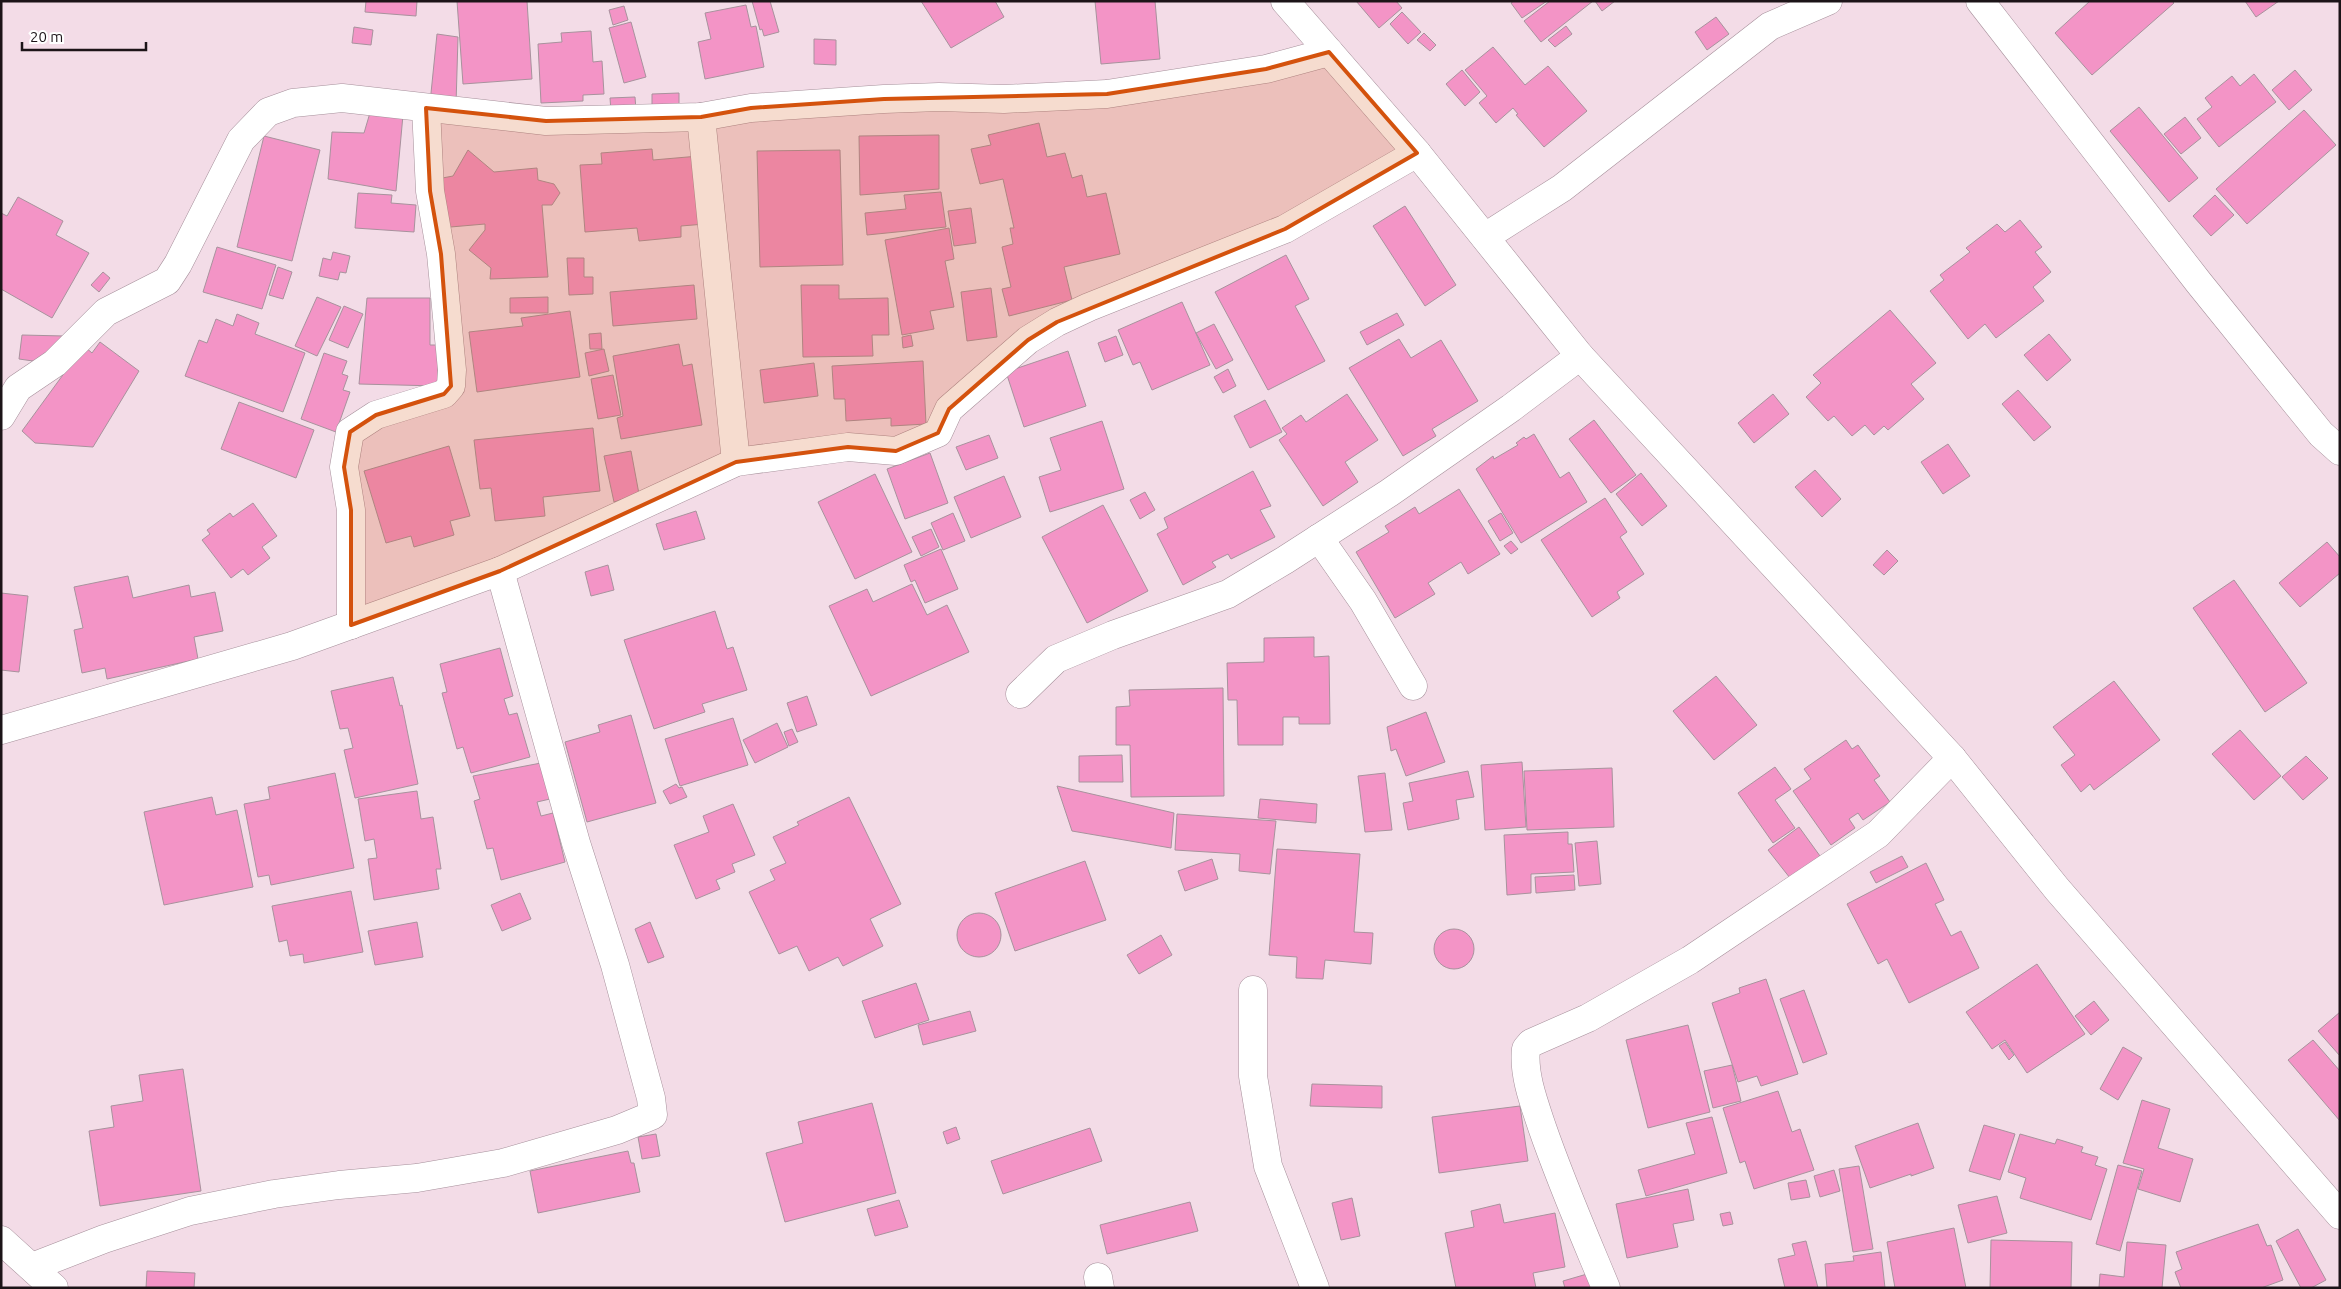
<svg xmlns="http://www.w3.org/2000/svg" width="2341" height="1289" font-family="Ubuntu,sans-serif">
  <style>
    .building { fill: #f394c6; stroke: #a8929d }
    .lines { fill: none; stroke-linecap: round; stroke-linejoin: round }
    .minor-casing { stroke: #a6909b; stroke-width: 29 }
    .minor { stroke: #fff; stroke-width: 28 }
    .marked { fill: #d4520d; fill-opacity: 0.2; stroke: #d4520d; stroke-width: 4; stroke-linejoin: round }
  </style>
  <rect width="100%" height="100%" fill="#f3dce7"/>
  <g class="building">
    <polygon points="366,1 417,1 416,16 365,12"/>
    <polygon points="457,1 527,1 532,79 463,84"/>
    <polygon points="752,1 770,1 779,32 764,36 762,29 760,30"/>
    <polygon points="921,1 995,1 1004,17 951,48"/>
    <polygon points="1095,1 1155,1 1160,59 1101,64"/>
    <polygon points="1356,1 1396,1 1402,8 1379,28"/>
    <polygon points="1514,1 1547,1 1522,18 1511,3"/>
    <polygon points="1550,1 1593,1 1541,42 1524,21"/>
    <polygon points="1595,1 1615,1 1602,11"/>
    <polygon points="2090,1 2172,1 2174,3 2092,75 2055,33"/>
    <polygon points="2245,1 2279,1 2256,17"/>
    <polygon points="746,5 751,27 756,26 764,67 705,79 698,42 711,39 705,13"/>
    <polygon points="624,6 628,20 613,25 609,10"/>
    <polygon points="1402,12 1421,32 1408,44 1390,24"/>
    <polygon points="1716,17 1729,34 1707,50 1695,32"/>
    <polygon points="631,22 646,77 624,83 609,28"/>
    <polygon points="1566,26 1572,34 1555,47 1548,40"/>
    <polygon points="354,27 373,30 371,45 352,43"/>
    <polygon points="591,31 593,62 602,61 604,94 583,95 583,101 541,103 538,44 562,42 561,33"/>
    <polygon points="1424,33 1436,45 1430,51 1417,40"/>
    <polygon points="437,34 458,37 456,105 430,103"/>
    <polygon points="814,39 836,40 836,65 814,64"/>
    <polygon points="1493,47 1525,85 1548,66 1587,111 1544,147 1516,115 1518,114 1513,108 1496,123 1479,103 1487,96 1465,70"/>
    <polygon points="1462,70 1480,92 1465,106 1446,84"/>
    <polygon points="2295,70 2312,90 2289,110 2272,90"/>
    <polygon points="2254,74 2276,102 2219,147 2197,119 2212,107 2205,98 2232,76 2240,86"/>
    <polygon points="679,93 679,106 652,108 652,94"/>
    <polygon points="635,97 636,110 611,111 610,98"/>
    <polygon points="372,106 403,115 396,191 328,179 332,132 364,133"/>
    <polygon points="2139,107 2198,178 2169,202 2110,131"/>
    <polygon points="2304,110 2336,145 2247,224 2216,189"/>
    <polygon points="2185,117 2201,138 2181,154 2164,134"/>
    <polygon points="1039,123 1047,157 1065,153 1072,178 1082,175 1087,197 1106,193 1120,254 1064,267 1072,300 1009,316 1002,289 1011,287 1002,247 1013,244 1010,228 1014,228 1003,179 980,184 971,149 991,145 988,135"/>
    <polygon points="939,135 939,189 860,195 859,136"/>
    <polygon points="264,136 320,150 292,261 237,247"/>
    <polygon points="652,149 653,160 699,156 705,224 681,226 681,237 639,241 637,228 585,232 580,165 602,164 601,153"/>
    <polygon points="468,150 494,172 537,168 538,180 554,184 560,193 552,205 542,205 548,277 490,279 491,268 469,250 485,230 485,224 439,228 437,179 453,176"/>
    <polygon points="840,150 843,265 760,267 757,151"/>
    <polygon points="941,192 946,227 867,235 865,213 906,209 904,195"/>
    <polygon points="358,193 392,195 391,203 416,205 414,232 355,228"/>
    <polygon points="2215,195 2234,215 2211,236 2193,216"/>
    <polygon points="18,197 63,221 56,235 89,253 52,318 1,289 1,213 7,216"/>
    <polygon points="1405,206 1456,285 1425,306 1373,226"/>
    <polygon points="971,208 976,243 954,246 948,211"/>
    <polygon points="2020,220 2042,247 2035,252 2051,272 2033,287 2044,301 1996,338 1985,324 1968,339 1930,291 1944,280 1940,275 1970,252 1966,248 1997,224 2005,232"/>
    <polygon points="949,228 954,259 945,261 954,307 930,311 934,329 902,335 885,240"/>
    <polygon points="217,247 276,265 262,309 203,292"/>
    <polygon points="333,252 350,256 346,273 340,272 338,280 319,276 323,258 331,260"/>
    <polygon points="1286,255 1309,299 1295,306 1325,361 1268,390 1215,292"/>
    <polygon points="567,258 584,258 584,277 593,277 593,294 569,295"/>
    <polygon points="278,267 292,272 283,299 269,295"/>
    <polygon points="103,272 110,278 99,292 91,285"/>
    <polygon points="694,285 697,319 613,326 610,292"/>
    <polygon points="801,285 839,285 839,299 888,298 889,335 872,335 873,356 803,357"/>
    <polygon points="991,288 997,337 967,341 961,292"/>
    <polygon points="317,297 341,307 317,356 295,346"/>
    <polygon points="548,297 548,313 510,313 510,298"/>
    <polygon points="367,298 430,298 430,345 438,345 438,386 359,384"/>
    <polygon points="1182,302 1210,365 1152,390 1140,362 1133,365 1118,330"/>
    <polygon points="344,306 363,314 348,348 329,340"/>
    <polygon points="1890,310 1936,363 1911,384 1924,399 1888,430 1884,426 1874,435 1865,425 1852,436 1834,416 1828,421 1806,397 1821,383 1813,375"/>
    <polygon points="570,311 580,377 477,392 469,332 523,326 521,318"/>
    <polygon points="1397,313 1404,325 1367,345 1360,332"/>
    <polygon points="237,314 259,323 255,334 305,353 283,412 185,376 199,340 207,343 216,319 233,326"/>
    <polygon points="1214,324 1233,360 1216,369 1196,333"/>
    <polygon points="601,333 602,349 590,349 589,334"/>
    <polygon points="2049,334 2071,360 2047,381 2024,355"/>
    <polygon points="22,335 64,336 47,363 19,359"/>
    <polygon points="911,335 913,346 903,348 902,337"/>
    <polygon points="1116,336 1123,355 1105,362 1098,343"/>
    <polygon points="1399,339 1411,358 1441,340 1478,401 1432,429 1436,436 1403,456 1349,368"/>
    <polygon points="100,342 139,371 93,447 35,443 22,431 84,346 92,353"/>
    <polygon points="679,344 683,366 692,364 702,425 621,439 617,418 623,416 613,356"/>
    <polygon points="604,349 609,371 589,376 585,353"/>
    <polygon points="1068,351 1086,406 1024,427 1006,372"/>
    <polygon points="324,353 347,361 342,374 348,376 343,390 350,392 336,432 301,419"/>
    <polygon points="923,361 926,424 891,426 891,418 846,421 845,399 834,399 832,366"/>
    <polygon points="814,363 818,396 764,403 760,370"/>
    <polygon points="1228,369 1236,386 1223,393 1214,377"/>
    <polygon points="613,375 621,415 598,419 591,379"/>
    <polygon points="2018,390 2051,427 2034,441 2002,404"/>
    <polygon points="1347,394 1378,440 1345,462 1358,482 1323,506 1279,440 1287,434 1282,428 1301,415 1306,422"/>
    <polygon points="1773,394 1789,414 1754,443 1738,423"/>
    <polygon points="1265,400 1282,432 1250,448 1234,416"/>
    <polygon points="239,402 314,430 296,478 221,449"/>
    <polygon points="1594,420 1636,475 1611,493 1569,439"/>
    <polygon points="1102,421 1124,489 1050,512 1039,477 1061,470 1050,438"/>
    <polygon points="593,428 600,491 543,497 545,516 495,521 491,488 480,489 474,440"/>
    <polygon points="1534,434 1560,478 1569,472 1587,502 1521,543 1476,469 1493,456 1494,459 1518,445 1516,443 1524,437 1526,439"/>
    <polygon points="989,435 998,458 966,470 956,447"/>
    <polygon points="1948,444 1970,476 1943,494 1921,462"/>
    <polygon points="449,446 470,516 450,521 454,535 414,547 411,536 386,543 364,471"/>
    <polygon points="631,451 639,494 614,502 604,456"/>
    <polygon points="930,453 948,503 905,519 887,469"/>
    <polygon points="1815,470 1841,499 1822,517 1795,487"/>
    <polygon points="1253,471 1271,506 1260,510 1275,537 1231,559 1228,554 1212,562 1216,567 1183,585 1157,534 1168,528 1164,518"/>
    <polygon points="1641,473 1667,506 1642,526 1616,494"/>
    <polygon points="875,474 912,552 855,579 818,502"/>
    <polygon points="1004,476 1021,517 971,538 954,497"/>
    <polygon points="1459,489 1500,554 1468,574 1461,562 1428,583 1435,594 1395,618 1356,552 1389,532 1385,526 1415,507 1419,514"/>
    <polygon points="1145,492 1155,510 1140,519 1130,500"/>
    <polygon points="1605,498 1627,532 1620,537 1644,574 1617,592 1620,598 1592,617 1541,540"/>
    <polygon points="253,503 277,536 262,547 270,558 248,575 243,569 231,578 202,540 210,534 207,530 230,513 233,517"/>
    <polygon points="1103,505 1148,591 1087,623 1042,537"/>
    <polygon points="696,511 705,539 664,550 656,524"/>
    <polygon points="953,513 965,541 943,550 931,523"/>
    <polygon points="1501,513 1513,533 1500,541 1488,521"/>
    <polygon points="931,529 939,547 921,556 912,537"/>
    <polygon points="1511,541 1518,549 1511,554 1504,546"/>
    <polygon points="2327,542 2340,557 2340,573 2300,607 2279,583"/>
    <polygon points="941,549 958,589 925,603 915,580 911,582 904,565"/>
    <polygon points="1887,550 1898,561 1884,575 1873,565"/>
    <polygon points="608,565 614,590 591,596 585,572"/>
    <polygon points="128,576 133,598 189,585 191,597 215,592 223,631 194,637 198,659 107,679 105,668 82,673 74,630 83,628 74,587"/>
    <polygon points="2234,580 2307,683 2265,712 2193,608"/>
    <polygon points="912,584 927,615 947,605 969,652 871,696 829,606 867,589 873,602"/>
    <polygon points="1,593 28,596 19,672 1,670"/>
    <polygon points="715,611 727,649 733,647 747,690 702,704 705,712 654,729 624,640"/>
    <polygon points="1314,637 1314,657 1329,656 1330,724 1299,724 1299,717 1283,717 1283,745 1238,745 1237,700 1228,700 1227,663 1264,662 1264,638"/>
    <polygon points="500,648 513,696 504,699 509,715 517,713 530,757 471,773 463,747 457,749 442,693 447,692 440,664"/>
    <polygon points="1716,676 1757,725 1714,760 1673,711"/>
    <polygon points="393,677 400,706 402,705 418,784 355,798 344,750 353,748 348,728 340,729 331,691"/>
    <polygon points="2114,681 2160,740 2094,790 2090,784 2081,792 2061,765 2075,755 2053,727"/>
    <polygon points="1223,688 1224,796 1131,797 1130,745 1116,745 1116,707 1130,706 1129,690"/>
    <polygon points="807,696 817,725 797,732 787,703"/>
    <polygon points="1426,712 1445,762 1406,776 1396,749 1391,751 1387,727"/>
    <polygon points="631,715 656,803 587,822 565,742 600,732 598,725"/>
    <polygon points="733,718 748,765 680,786 665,739"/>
    <polygon points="777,723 788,747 755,763 743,740"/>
    <polygon points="792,729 798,742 789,746 784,732"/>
    <polygon points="2240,730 2281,776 2254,800 2212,754"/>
    <polygon points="1846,740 1852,749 1858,745 1880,776 1874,780 1890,802 1863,820 1858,813 1849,819 1855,828 1831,845 1793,791 1811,779 1804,769"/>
    <polygon points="1122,755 1123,782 1079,782 1079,756"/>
    <polygon points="2306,756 2328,778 2303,800 2282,777"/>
    <polygon points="1522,762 1526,827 1485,830 1481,765"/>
    <polygon points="541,763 550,799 537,802 541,816 553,813 565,862 501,880 493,848 487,849 474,801 480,799 473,776"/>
    <polygon points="1775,767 1791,789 1775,800 1795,828 1773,843 1738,793"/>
    <polygon points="1612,768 1614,827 1527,830 1524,771"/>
    <polygon points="1468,771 1474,797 1456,800 1459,819 1408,830 1403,803 1413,801 1409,783"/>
    <polygon points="335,773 354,868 271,885 269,875 258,877 244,804 270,799 268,787"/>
    <polygon points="1385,773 1392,830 1365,832 1358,776"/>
    <polygon points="676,784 679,788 682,787 687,797 670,804 663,791"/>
    <polygon points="1057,786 1174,813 1171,848 1072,831"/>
    <polygon points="417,791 421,819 433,817 441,869 436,869 439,889 374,900 368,859 377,858 374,839 365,841 358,799"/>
    <polygon points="212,797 216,815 237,810 253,887 164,905 144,812"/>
    <polygon points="849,797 901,904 870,919 883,946 843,966 838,957 809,971 797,946 779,954 749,892 775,880 770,870 786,863 773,837 799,825 797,822"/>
    <polygon points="1260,799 1317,804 1316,823 1258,818"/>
    <polygon points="733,804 755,855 732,864 735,872 716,880 720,889 696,899 674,845 709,832 703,816"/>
    <polygon points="1177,814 1276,821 1270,874 1239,871 1240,854 1175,850"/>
    <polygon points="1799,827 1820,856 1790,878 1768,850"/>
    <polygon points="1568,832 1568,844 1572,844 1574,872 1531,874 1531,893 1507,895 1504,835"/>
    <polygon points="1597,841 1601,884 1579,886 1575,843"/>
    <polygon points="1277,849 1360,854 1354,932 1373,933 1371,964 1325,960 1323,979 1296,978 1297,957 1269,955"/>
    <polygon points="1902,856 1908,867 1876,883 1870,872"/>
    <polygon points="1212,859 1218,879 1185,891 1178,871"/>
    <polygon points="1085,861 1106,920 1015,951 995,893"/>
    <polygon points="1926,863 1944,900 1935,904 1951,936 1961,931 1979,968 1909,1003 1887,959 1878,964 1847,904"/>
    <polygon points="1574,875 1575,890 1536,893 1535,877"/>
    <polygon points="351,891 363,952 304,963 303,954 290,956 287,940 279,942 272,906"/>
    <polygon points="520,893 531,919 502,931 491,905"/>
    <circle cx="979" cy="935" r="22"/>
    <polygon points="417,922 423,957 375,965 368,931"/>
    <polygon points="650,922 664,957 648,963 635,929"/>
    <circle cx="1454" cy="949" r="20"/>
    <polygon points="1161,935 1172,955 1139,974 1127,955"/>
    <polygon points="2037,964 2085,1034 2027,1073 2005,1040 1992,1049 1966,1012"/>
    <polygon points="1766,979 1798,1074 1761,1086 1757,1076 1738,1082 1712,1003 1740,993 1739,988"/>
    <polygon points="916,983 929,1020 875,1038 862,1001"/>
    <polygon points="1804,990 1827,1054 1803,1063 1780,999"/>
    <polygon points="2094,1001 2109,1020 2091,1035 2075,1016"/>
    <polygon points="970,1011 976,1031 923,1045 918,1025"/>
    <polygon points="2340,1012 2340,1056 2318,1031"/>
    <polygon points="1688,1025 1710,1112 1648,1128 1626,1040"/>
    <polygon points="2313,1040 2340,1071 2340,1121 2288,1060"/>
    <polygon points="2005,1042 2014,1055 2009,1060 1999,1046"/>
    <polygon points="2123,1047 2142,1058 2118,1100 2100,1089"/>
    <polygon points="1732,1065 1741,1101 1713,1108 1704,1071"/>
    <polygon points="183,1069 201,1191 100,1206 89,1131 114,1127 111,1106 143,1101 139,1075"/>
    <polygon points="1312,1084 1382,1086 1382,1108 1310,1106"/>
    <polygon points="1778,1091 1792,1132 1800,1129 1814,1170 1754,1189 1745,1161 1740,1163 1723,1108"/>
    <polygon points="2142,1100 2170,1109 2158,1148 2193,1159 2180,1202 2138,1189 2144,1169 2123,1163"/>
    <polygon points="872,1103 896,1193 785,1222 766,1153 803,1143 798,1122"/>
    <polygon points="1520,1106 1528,1161 1439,1173 1432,1117"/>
    <polygon points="1712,1117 1727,1173 1646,1196 1638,1170 1695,1154 1686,1123"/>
    <polygon points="1918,1123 1934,1168 1911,1176 1911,1174 1870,1188 1855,1146"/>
    <polygon points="1984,1125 2015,1134 2000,1180 1969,1171"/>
    <polygon points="956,1127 960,1139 947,1144 943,1132"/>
    <polygon points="1090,1128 1102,1161 1003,1194 991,1161"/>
    <polygon points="656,1134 660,1156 642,1159 638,1137"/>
    <polygon points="2020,1134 2055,1144 2057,1139 2083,1147 2081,1152 2098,1157 2095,1165 2107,1169 2091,1220 2020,1198 2026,1178 2008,1172"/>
    <polygon points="628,1151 631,1163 634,1163 640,1192 538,1213 530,1171"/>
    <polygon points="2118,1165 2142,1171 2120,1251 2096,1244"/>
    <polygon points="1859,1166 1873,1249 1853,1252 1839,1169"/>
    <polygon points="1834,1170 1840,1191 1820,1197 1814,1176"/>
    <polygon points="1806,1180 1810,1197 1791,1200 1788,1183"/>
    <polygon points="1688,1189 1694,1220 1673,1224 1678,1247 1627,1258 1616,1204"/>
    <polygon points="1997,1196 2007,1233 1968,1243 1958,1205"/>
    <polygon points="1352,1198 1360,1236 1341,1240 1332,1203"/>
    <polygon points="899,1200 908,1227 875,1236 867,1209"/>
    <polygon points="1190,1202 1198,1231 1107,1254 1100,1225"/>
    <polygon points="1500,1204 1504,1223 1555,1213 1565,1267 1533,1273 1536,1288 1456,1288 1445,1233 1474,1227 1471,1211"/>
    <polygon points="1730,1212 1733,1224 1723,1226 1720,1214"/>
    <polygon points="2258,1224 2267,1246 2271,1245 2283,1280 2261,1288 2181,1288 2175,1272 2182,1269 2176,1252"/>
    <polygon points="1954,1228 1966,1288 1895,1288 1887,1242"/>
    <polygon points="2298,1229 2326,1280 2311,1288 2301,1288 2276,1241"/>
    <polygon points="1991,1240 2072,1242 2071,1288 1990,1288"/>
    <polygon points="1806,1241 1818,1288 1785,1288 1778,1259 1795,1255 1792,1244"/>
    <polygon points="2127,1242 2166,1245 2162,1288 2099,1288 2100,1274 2124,1277"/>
    <polygon points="1881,1252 1885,1288 1827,1288 1825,1264 1854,1261 1853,1256"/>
    <polygon points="147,1271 195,1273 194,1288 146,1288"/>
    <polygon points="1594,1272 1598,1288 1565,1288 1563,1281"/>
  </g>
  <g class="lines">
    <g class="minor-casing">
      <g id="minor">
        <polyline points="1285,1 1417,153 1580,356 1952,758 2057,889 2340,1215"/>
        <polyline points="1980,1 2199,283 2321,434 2340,451"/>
        <polyline points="701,117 736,462"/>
        <polyline points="1485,237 1562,188 1770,26 1828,1"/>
        <polyline points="1,416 18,388 55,363 106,312 167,281 178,264 241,140 268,112 293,103 342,98 546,121 701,117 751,108 884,99 939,97 1004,99 1107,94 1266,69 1329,52"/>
        <polyline points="1319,538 1363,601 1413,686"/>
        <polyline points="351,625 351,510 344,467 350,432 376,415 444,394 451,386 452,370 441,254 430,191 426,108"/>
        <polyline points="1020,694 1056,659 1113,635 1228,594 1285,560 1389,493 1511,408 1580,356"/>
        <polyline points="1,730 292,646 500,571 736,462 848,447 896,451 938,433 949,409 1028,340 1057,322 1089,307 1285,229 1417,153"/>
        <polyline points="1253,990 1253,1076 1268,1166 1315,1288"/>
        <polyline points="1,1240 54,1288"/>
        <polyline points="32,1267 104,1239 190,1211 274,1194 339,1185 417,1178 503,1163 617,1130 653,1115 651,1098 615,965 576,843 500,571"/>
        <polyline points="1098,1277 1100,1288"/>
        <path d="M1606,1288C1584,1235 1561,1182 1542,1127C1534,1103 1523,1074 1526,1049L1531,1043L1588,1018L1690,960L1757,915L1878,834L1952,758"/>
      </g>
    </g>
    <use href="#minor" class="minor"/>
  </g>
  <path class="marked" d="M1329,52L1417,153L1285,229L1057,322L1028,340L949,409L938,433L896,451L848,447L736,462L500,571L351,625V510L344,467L350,432L376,415L444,394L451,386L441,254L430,191L426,108L546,121L701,117L751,108L884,99L1107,94L1266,69Z"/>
  <rect width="2341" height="1289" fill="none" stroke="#1c1418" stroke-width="5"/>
  <path d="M22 42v8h124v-8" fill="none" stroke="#1c1418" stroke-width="2.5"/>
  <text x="30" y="42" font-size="15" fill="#1c1418" stroke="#ffffff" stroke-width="4" paint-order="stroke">20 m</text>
</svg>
